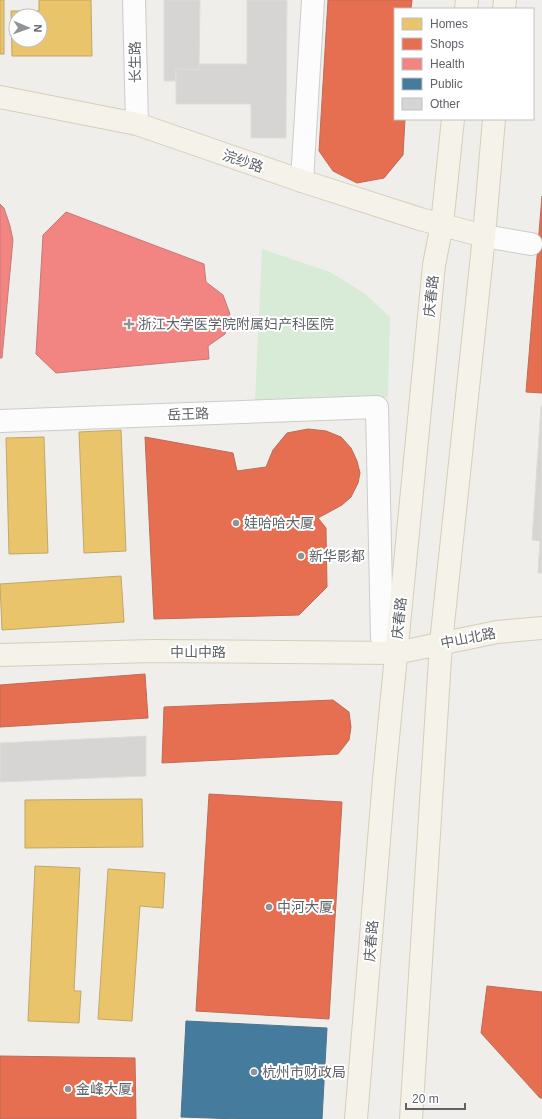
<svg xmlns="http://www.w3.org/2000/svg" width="542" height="1119" font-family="Helvetica,'Noto Sans SC',sans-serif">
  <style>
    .green { fill: #d8ebd6 }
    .homes { fill: #e9c46a; stroke: #c0a769; fill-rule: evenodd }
    .shops { fill: #e76f51; stroke: #be6b58 }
    .health { fill: #f28482; stroke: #c67a7a }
    .public { fill: #457b9d; stroke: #4d748d }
    .building { fill: #d6d5d3; stroke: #deddd9 }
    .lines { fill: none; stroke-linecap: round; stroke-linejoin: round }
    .minor-casing { stroke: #cbcccc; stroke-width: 24 }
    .major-casing { stroke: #d7ceb8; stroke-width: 24 }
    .minor { stroke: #fdfcfc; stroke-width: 22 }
    .major { stroke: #f4f2e9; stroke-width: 22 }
    .poi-dot { fill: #919496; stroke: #fff; stroke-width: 1.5 }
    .labels { text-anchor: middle; stroke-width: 4; stroke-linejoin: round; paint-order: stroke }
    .street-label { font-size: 14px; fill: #5f6368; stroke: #fff }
    .poi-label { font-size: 14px; fill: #5f6368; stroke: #fff; text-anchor: start }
  </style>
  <rect width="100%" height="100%" fill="#efeeea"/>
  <polygon class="green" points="262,249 330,272 364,293 390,317 388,397 255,401"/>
  <g class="homes">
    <rect x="0" y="0" width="4" height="54"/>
    <path d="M39,0H91L92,56H12L11,11H39ZM16,16H40V40H16Z"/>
    <polygon points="121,430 126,551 84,553 79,432"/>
    <polygon points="44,437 48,553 9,554 6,438"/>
    <polygon points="121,576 124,622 2,630 0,584"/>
    <polygon points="142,799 143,847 25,848 25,800"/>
    <polygon points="35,866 80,868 74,991 81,991 79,1023 28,1021"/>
    <polygon points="108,869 165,873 163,908 140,906 132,1021 98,1019"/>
  </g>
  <g class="shops">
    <polygon points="328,0 412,0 411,9 395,9 395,119 405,119 403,155 384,178 357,183 333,171 319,151"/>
    <polygon points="542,196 542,393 526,392"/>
    <polygon points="308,429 326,431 341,437 351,448 357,461 360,473 358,483 351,497 342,505 318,518 326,528 327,587 299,615 154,619 145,437 233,453 237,471 266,467 273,450 287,433"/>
    <polygon points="145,674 148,718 0,727 0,685"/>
    <polygon points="333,700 349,712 351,727 349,740 338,754 162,763 164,707"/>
    <polygon points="209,794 342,802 329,1019 196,1011"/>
    <polygon points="487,986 542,992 542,1098 540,1098 481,1033"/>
    <polygon points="0,1056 135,1058 136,1119 0,1119"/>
  </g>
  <g class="health">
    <polygon points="0,204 4,208 10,226 13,240 2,358 0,358"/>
    <polygon points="66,212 204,264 206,282 223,295 230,314 225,334 208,346 209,359 56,373 36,354 43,235"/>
  </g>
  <polygon class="public" points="186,1021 327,1028 322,1119 238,1119 181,1117"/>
  <g class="building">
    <polygon points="164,0 200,0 199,70 176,69 176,81 164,81"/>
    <polygon points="247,0 287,0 286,138 251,138 251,104 176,104 176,69 199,70 199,64 247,64"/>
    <polygon points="541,406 542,406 542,573 538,573 540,541 532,540"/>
    <polygon points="146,736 146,776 0,782 0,743"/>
  </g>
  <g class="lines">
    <g class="minor-casing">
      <g id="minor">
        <polyline points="134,0 137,124"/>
        <polyline points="302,181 313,0"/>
        <polyline points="484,236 531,244"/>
        <polyline points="0,421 377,407 382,638 396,653"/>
      </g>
    </g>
    <g class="major-casing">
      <g id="major">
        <polyline points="466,9 467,0"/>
        <polyline points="504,9 505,0"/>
        <polyline points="0,97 137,124 302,181 420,219 484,236"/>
        <polyline points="0,655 154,651 396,653 497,632 542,628"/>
        <polyline points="356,1119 384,779 434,265 442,224 453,119"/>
        <polyline points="411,1119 441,643 484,236 494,119"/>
      </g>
    </g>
    <use href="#minor" class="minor"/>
    <use href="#major" class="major"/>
  </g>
  <g class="poi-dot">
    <path d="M127 318h4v4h4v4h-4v4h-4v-4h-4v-4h4z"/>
    <circle cx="236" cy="523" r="4"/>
    <circle cx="301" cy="556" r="4"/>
    <circle cx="269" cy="907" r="4"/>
    <circle cx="254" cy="1072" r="4"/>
    <circle cx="68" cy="1089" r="4"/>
  </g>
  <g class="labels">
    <g class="street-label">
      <text transform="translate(135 62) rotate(-91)" y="5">长生路</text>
      <text transform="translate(243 161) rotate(19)" y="5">浣纱路</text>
      <text transform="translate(431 296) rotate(-84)" y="5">庆春路</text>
      <text transform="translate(188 414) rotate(-2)" y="5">岳王路</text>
      <text transform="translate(399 618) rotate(-84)" y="5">庆春路</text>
      <text transform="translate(468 638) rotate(-11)" y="5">中山北路</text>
      <text x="198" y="657">中山中路</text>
      <text transform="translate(371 941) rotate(-85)" y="5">庆春路</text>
    </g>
    <g class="poi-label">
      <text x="138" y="329">浙江大学医学院附属妇产科医院</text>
      <text x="244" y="528">娃哈哈大厦</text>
      <text x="309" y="561">新华影都</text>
      <text x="277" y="912">中河大厦</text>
      <text x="262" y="1077">杭州市财政局</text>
      <text x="76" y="1094">金峰大厦</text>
    </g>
  </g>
  <rect x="394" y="8" width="140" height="112" fill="#ffffff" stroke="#bfc1c3"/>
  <rect x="402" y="18" width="20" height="12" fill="#e9c46a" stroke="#bfc1c3"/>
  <text x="430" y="28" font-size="12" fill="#5f6368">Homes</text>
  <rect x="402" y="38" width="20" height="12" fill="#e76f51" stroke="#bfc1c3"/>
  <text x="430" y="48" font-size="12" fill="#5f6368">Shops</text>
  <rect x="402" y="58" width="20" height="12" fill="#f28482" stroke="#bfc1c3"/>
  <text x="430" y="68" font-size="12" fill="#5f6368">Health</text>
  <rect x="402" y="78" width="20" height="12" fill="#457b9d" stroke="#bfc1c3"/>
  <text x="430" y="88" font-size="12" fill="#5f6368">Public</text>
  <rect x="402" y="98" width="20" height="12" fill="#d6d5d3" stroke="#bfc1c3"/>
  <text x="430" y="108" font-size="12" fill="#5f6368">Other</text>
  <g transform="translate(28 28) rotate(92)"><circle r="19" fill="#ffffff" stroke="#bfc1c3"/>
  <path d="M0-3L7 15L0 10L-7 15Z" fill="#919496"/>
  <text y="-6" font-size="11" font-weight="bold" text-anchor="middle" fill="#5f6368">N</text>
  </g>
  <path d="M406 1103v6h59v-6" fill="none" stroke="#5f6368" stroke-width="2"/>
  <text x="412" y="1103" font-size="12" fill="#5f6368" stroke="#ffffff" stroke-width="3" paint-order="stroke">20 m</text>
</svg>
